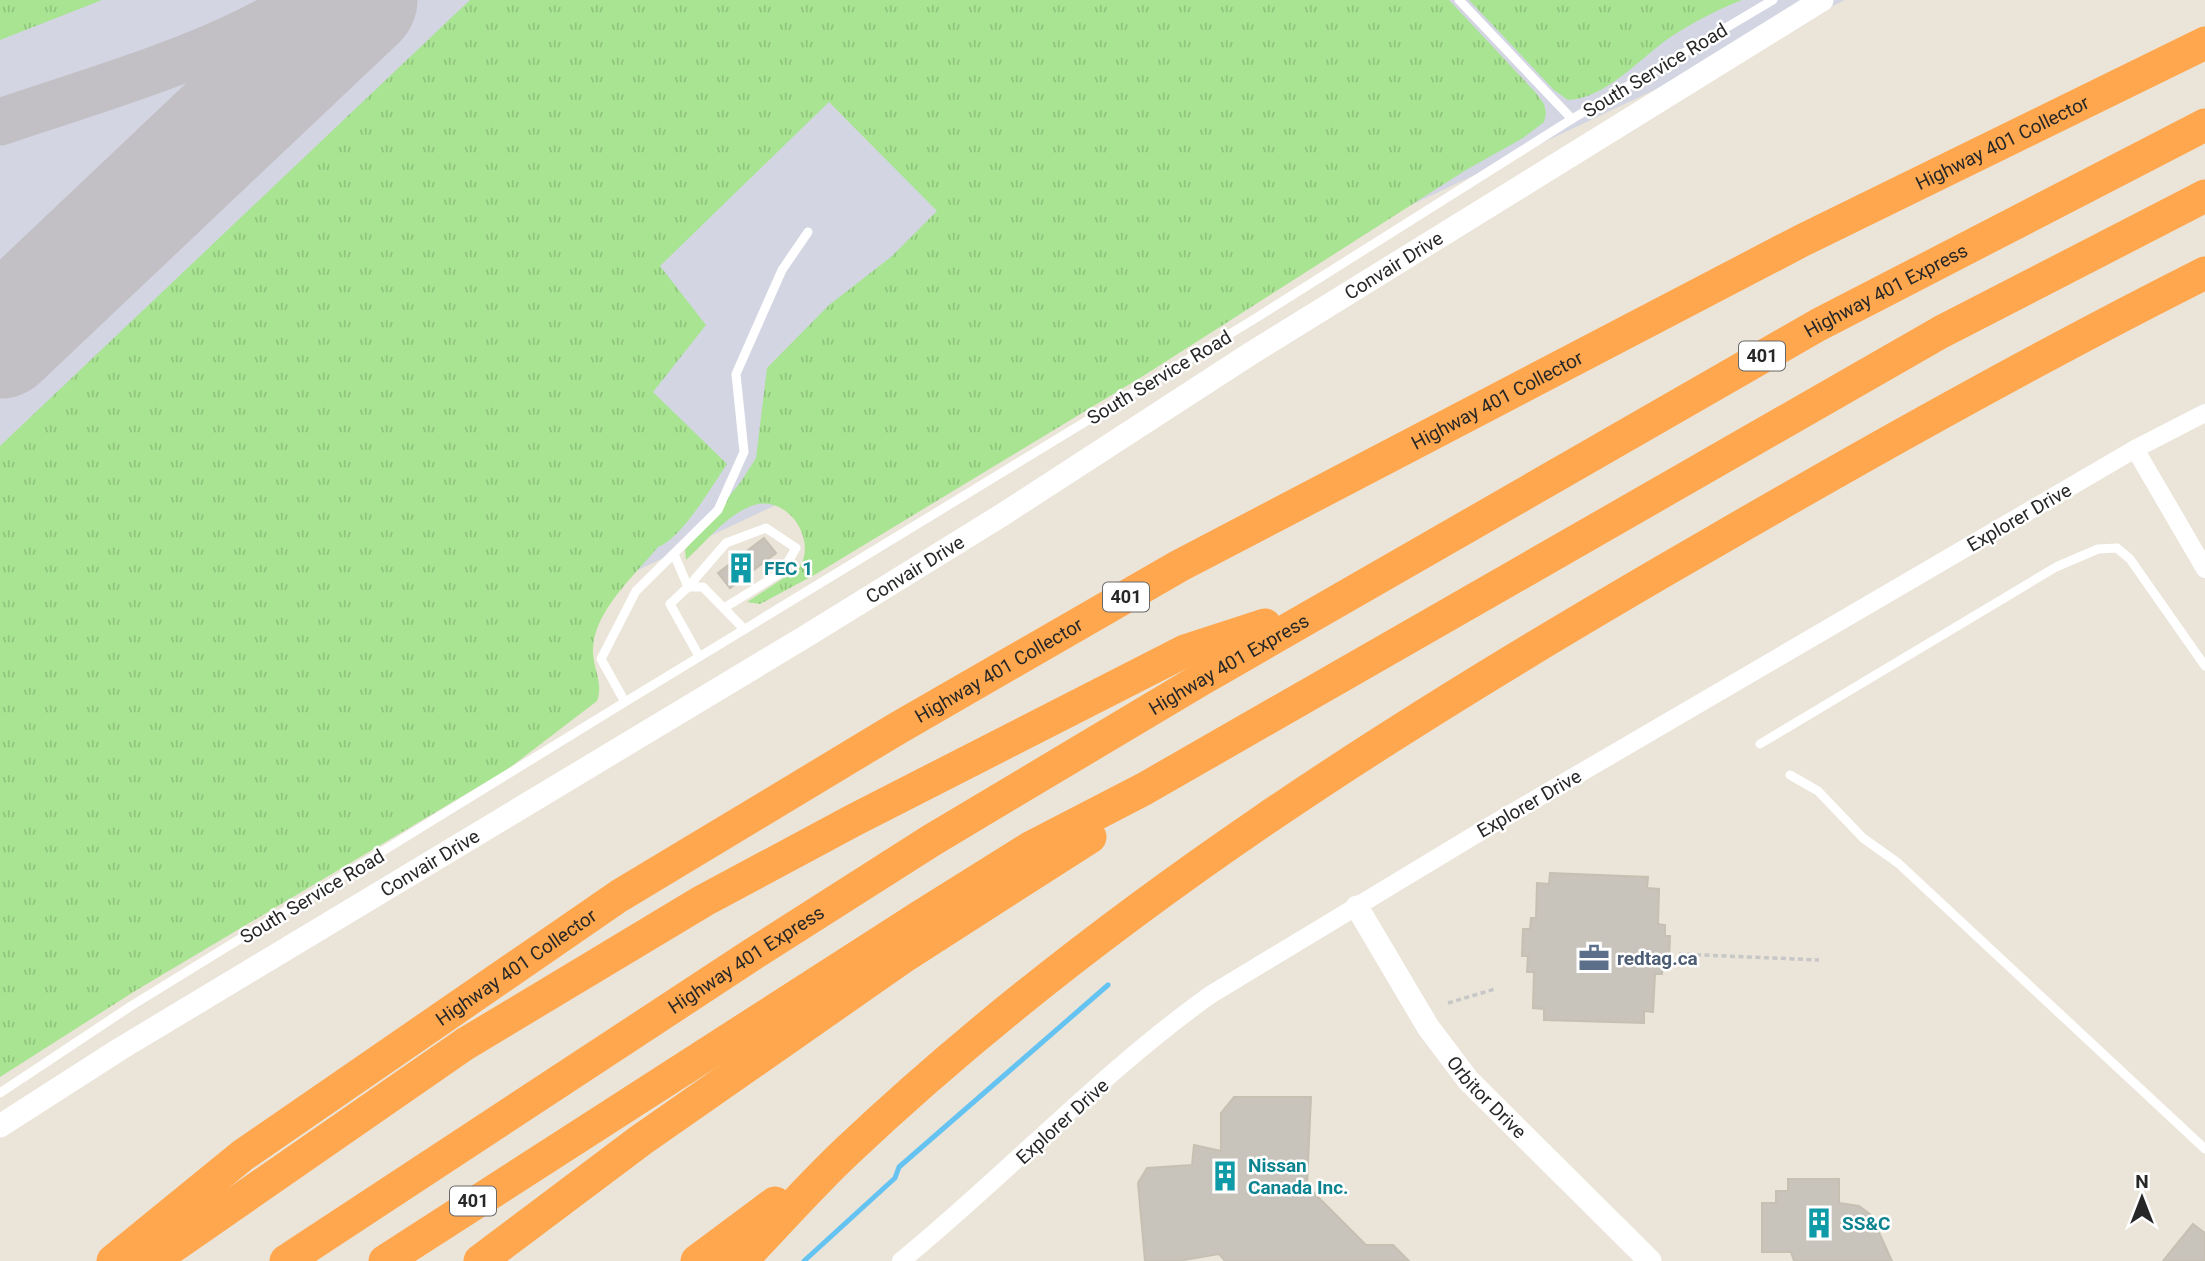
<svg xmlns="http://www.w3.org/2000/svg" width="2205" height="1261" font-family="Roboto,sans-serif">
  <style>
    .airport { fill: #d3d5e3 }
    .grass { fill: url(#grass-tufts) }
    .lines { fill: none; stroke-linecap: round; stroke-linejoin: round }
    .stream { stroke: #65c3f2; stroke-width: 5 }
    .taxiway { stroke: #c3c0c5; stroke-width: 47 }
    .runway { stroke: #c3c0c5; stroke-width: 117 }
    .building { fill: #c8c3bb; stroke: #c5c0b2; stroke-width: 2 }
    .path { stroke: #c7c7c7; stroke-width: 3.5; stroke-dasharray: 5 3.5; stroke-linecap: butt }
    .service { stroke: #fff; stroke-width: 9 }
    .minor { stroke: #fff; stroke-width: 18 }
    .tertiary { stroke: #fff; stroke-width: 23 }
    .motorway { stroke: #ffa74e; stroke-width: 33 }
    .labels { text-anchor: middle; stroke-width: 5; stroke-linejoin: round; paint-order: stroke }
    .shield { fill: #fff; stroke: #686868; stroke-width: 2 }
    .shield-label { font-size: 18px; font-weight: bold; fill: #272727 }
    .street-label { font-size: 19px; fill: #272727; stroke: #fff }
    .culture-label { font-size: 19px; font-weight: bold; fill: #0d838f; stroke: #fff; text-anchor: start }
    .service-label { font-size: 19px; font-weight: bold; fill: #4e5e75; stroke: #fff; text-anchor: start }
  </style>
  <defs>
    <pattern id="grass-tufts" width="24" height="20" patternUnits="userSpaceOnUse" patternTransform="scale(1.75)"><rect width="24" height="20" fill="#a8e491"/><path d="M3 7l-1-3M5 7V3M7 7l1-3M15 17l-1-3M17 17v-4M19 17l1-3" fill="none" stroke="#91c47d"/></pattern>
  </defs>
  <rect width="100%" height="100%" fill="#ebe4d8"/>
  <polygon class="airport" points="0,0 1845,0 507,632 0,1046"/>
  <g class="grass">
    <polygon points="0,0 102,0 0,40"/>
    <path d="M470,0H1449L1536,93L1544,104L1546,113L1544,122L1523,138L1466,170L1143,376L816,574L760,604L747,602L799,568C818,540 788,495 754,505C727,514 706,542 686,560L685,550L740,483L756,458L767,368L829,305L891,257L937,211L829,102L660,266L706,325L653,392L727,464C712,486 682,538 658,547C635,575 595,610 593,648C592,668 604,682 597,701L508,769L135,991L0,1077V446Z"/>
    <path d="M1469,0H1742C1716,10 1692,23 1669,38C1638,60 1606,98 1568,100L1554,90Z"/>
  </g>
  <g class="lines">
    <polyline class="stream" points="804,1261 895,1178 899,1167 1108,985"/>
    <path class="taxiway" d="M0,122C103,87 211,58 304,0"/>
    <polyline class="runway" points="0,340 359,0"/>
  </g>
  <g class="building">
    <polygon points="764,538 776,553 730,588 718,573"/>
    <polygon points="1550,873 1648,877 1647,888 1659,889 1658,924 1665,925 1665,936 1670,936 1669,961 1663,961 1662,974 1655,974 1653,1012 1644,1011 1644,1023 1544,1020 1544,1009 1533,1008 1534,972 1527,972 1528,956 1522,956 1523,929 1530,929 1531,918 1536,918 1537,883 1549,884"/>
    <polygon points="1234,1097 1311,1097 1307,1186 1366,1245 1393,1245 1409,1261 1225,1261 1219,1254 1178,1261 1145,1261 1138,1183 1147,1168 1192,1165 1194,1145 1221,1151 1221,1113"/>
    <polygon points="1788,1179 1839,1179 1839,1203 1859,1206 1871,1215 1892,1261 1794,1261 1791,1252 1762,1252 1762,1203 1776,1203 1776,1191 1788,1191"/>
    <polygon points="2193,1224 2205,1233 2205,1261 2163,1261"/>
  </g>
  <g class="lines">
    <g class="path">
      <polyline points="1679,954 1819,960"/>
      <polyline points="1448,1003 1495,989"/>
    </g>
    <g class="service">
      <polyline points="1459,0 1572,119"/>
      <polyline points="674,554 688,587 670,604 699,656"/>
      <polyline points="724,608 782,572 796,548 766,528 726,543 688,587 703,587 744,629"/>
      <polyline points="625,702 601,659 636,591 718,510 744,452 736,374 782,270 808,232"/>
      <polyline points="1760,744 2056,567 2098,549 2117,548 2130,559 2205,666"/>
      <polyline points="1790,775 1818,791 1863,838 1898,863 2205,1149"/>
      <polyline points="0,1093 131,1006 625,702 1256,318 1572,119 1773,0"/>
    </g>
    <g class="minor">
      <polyline points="2135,449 2205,569"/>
      <path d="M901,1261C1006,1175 1100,1074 1210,995L1493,824L2135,449L2205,413"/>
    </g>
    <g class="tertiary">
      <path id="s1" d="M1357,907L1428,1027L1468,1080L1650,1261"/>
      <path id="s2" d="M0,1126L120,1049L808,635L1002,515L1250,354L1822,0"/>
    </g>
    <g class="motorway">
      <path id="s3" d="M113,1261L243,1155L619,896L898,728L1179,566L1801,241L2205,43"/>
      <polyline points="152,1261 465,1044 703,901 854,820 1185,651 1265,625"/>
      <path id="s4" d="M286,1261L753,954L932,840L1200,680L1818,325L2205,125"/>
      <polyline points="385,1261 921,916 1030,848 1144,789 1941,332 2205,196"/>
      <polyline points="480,1261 641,1140 906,955 1090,837"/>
      <polyline points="697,1261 775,1203"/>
      <path d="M741,1261C776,1225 809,1187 846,1152C1104,908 1406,719 1712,543C1874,449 2038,357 2205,273"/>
    </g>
  </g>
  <defs>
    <g id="building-bare" transform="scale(2.415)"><path d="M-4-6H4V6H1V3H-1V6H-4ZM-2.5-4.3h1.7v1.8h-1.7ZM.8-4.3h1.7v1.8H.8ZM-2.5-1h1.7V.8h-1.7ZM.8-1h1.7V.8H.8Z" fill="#0f9aa8" stroke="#fff" stroke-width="2.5" paint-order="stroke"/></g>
    <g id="office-bare" transform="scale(2.415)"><path d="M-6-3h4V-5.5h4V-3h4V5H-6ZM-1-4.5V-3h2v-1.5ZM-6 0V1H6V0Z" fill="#5c6f8a" stroke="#fff" stroke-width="2.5" paint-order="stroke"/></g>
  </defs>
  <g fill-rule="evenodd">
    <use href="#building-bare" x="741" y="568"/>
    <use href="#office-bare" x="1594" y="958"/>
    <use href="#building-bare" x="1225" y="1176"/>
    <use href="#building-bare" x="1819" y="1223"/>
  </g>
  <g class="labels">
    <g class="shield">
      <rect x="1739" y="341.5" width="46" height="29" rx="5"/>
      <rect x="1103" y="582.5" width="46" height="29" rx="5"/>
      <rect x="450" y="1186.5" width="46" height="29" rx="5"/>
    </g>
    <g class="shield-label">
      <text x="1762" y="362">401</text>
      <text x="1126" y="603">401</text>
      <text x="473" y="1207">401</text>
    </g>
    <g class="street-label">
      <text transform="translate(1655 70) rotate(-31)" y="7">South Service Road</text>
      <text dy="7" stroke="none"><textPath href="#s3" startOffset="2200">Highway 401 Collector</textPath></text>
      <text dy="7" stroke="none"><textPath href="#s2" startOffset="1638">Convair Drive</textPath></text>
      <text dy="7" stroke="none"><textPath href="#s4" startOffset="1872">Highway 401 Express</textPath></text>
      <text transform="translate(1159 377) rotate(-31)" y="7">South Service Road</text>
      <text dy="7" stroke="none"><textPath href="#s3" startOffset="1633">Highway 401 Collector</textPath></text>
      <text transform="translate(2019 517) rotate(-30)" y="7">Explorer Drive</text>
      <text dy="7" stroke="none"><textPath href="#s2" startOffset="1071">Convair Drive</textPath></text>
      <text dy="7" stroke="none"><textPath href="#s4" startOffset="1116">Highway 401 Express</textPath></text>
      <text dy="7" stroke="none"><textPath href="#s3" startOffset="1066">Highway 401 Collector</textPath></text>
      <text transform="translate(1529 803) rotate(-30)" y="7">Explorer Drive</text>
      <text dy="7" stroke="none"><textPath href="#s2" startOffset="504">Convair Drive</textPath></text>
      <text transform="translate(312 896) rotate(-31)" y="7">South Service Road</text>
      <text dy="7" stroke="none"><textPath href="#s4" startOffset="550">Highway 401 Express</textPath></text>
      <text dy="7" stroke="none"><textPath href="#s3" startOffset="499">Highway 401 Collector</textPath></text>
      <text dy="7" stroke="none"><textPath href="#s1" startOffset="231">Orbitor Drive</textPath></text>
      <text transform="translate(1062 1121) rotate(-42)" y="7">Explorer Drive</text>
    </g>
    <g class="culture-label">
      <text x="764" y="575">FEC 1</text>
      <text x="1248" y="1172">Nissan<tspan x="1248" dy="22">Canada Inc.</tspan></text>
      <text x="1842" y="1230">SS&amp;C</text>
    </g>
    <g class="service-label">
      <text x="1617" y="965">redtag.ca</text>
    </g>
  </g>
  <g transform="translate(2142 1198)" stroke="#ffffff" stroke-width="5" paint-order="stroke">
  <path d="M0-5L12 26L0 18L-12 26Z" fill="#272727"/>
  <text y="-10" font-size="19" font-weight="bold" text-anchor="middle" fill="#272727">N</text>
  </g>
</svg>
